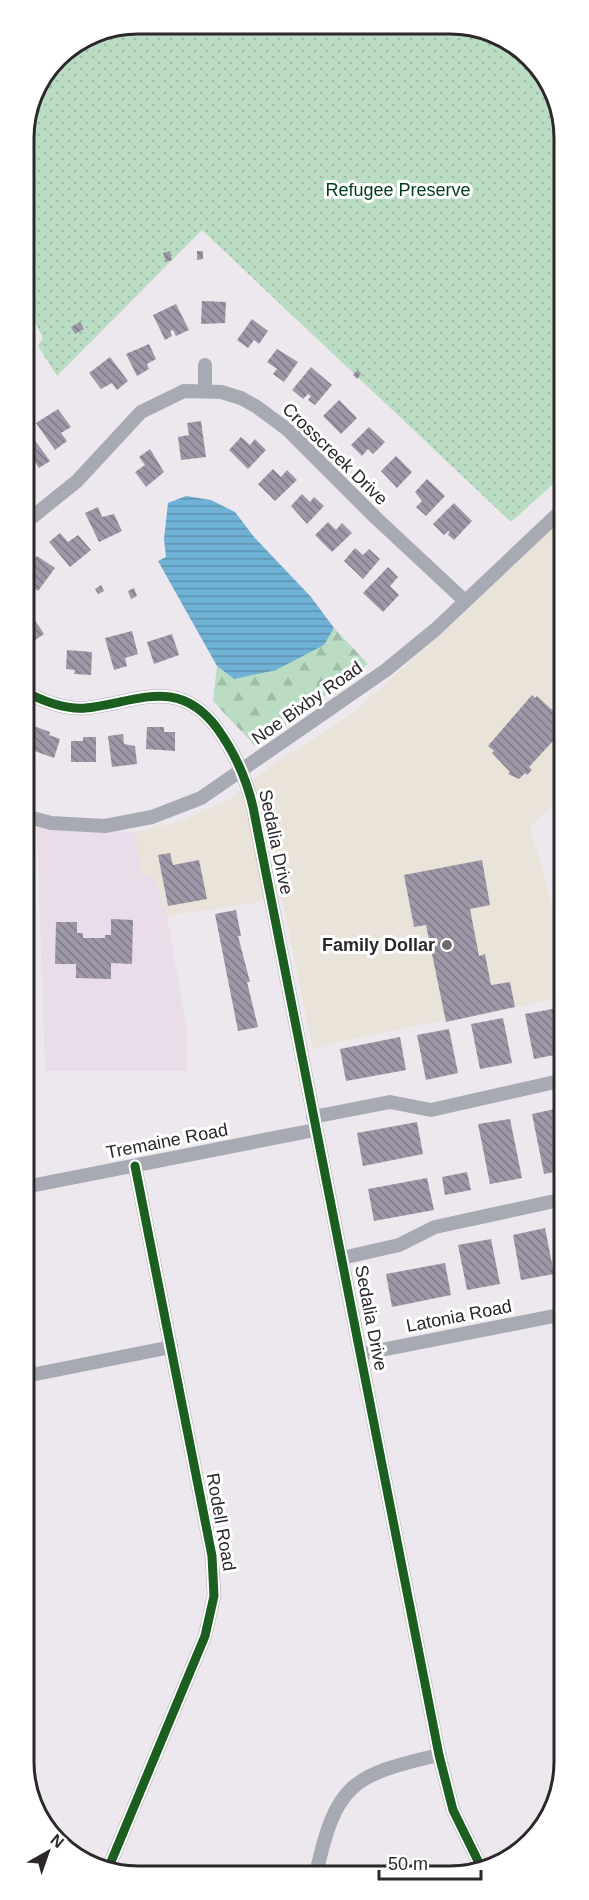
<svg xmlns="http://www.w3.org/2000/svg" width="589" height="1900" font-family="Helvetica,sans-serif">
  <style>
    .commercial { fill: #eae3d9 }
    .built { fill: #e8dde8 }
    .forest { fill: url(#forest-firs) }
    .park { fill: url(#park-dots) }
    .water { fill: url(#water-rules) }
    .building { fill: url(#building-back-hatch) }
    .lines { fill: none; stroke-linecap: round; stroke-linejoin: round }
    .minor { stroke: #a7aab3; stroke-width: 14 }
    .cycleway-casing { stroke: #fff; stroke-width: 13 }
    .cycleway { stroke: #1b5e20; stroke-width: 9 }
    .poi-dot { fill: #6f6b6f; stroke: #fff; stroke-width: 2 }
    .labels { text-anchor: middle; stroke-width: 6; stroke-linejoin: round; paint-order: stroke }
    .park-label { font-size: 18px; fill: #003c18; stroke: #fff }
    .street-label { font-size: 18px; fill: #2b272b; stroke: #fff }
    .poi-label { font-size: 18px; font-weight: bold; fill: #2b272b; stroke: #fff; text-anchor: end }
    .rim { fill: none; stroke: #2b272b; stroke-width: 3 }
  </style>
  <defs>
    <pattern id="forest-firs" width="22" height="20" patternUnits="userSpaceOnUse" patternTransform="scale(1.5)"><rect width="22" height="20" fill="#b9dcc2"/><path d="M5 1l3.5 6h-7zM16 11l3.5 6h-7z" fill="#9fbda7"/></pattern>
    <pattern id="park-dots" width="8" height="8" patternUnits="userSpaceOnUse" patternTransform="scale(1.5)"><rect width="8" height="8" fill="#b9dcc2"/><path d="M2 2h.1M6 6h.1" fill="none" stroke="#9fbda7" stroke-width="1.8" stroke-linecap="round"/></pattern>
    <pattern id="water-rules" width="6" height="5" patternUnits="userSpaceOnUse" patternTransform="scale(1.5)"><rect width="6" height="5" fill="#70b2d6"/><path d="M0 2.5h6" fill="none" stroke="#5c91ae"/></pattern>
    <pattern id="building-back-hatch" width="6" height="6" patternUnits="userSpaceOnUse" patternTransform="scale(1.5)"><rect width="6" height="6" fill="#9d97a7"/><path d="M-1 5l2 2M0 0l6 6M5-1l2 2" fill="none" stroke="#807b88"/></pattern>
  </defs>
  <rect width="100%" height="100%" fill="#ede8ed"/>
  <polygon class="commercial" points="563,518 564,795 530,827 564,946 564,997 446,1022 444,1020 320,1046 313,1050 282,899 165,916 154,876 142,877 135,832 178,822 227,801 271,766 353,713 471,607"/>
  <polygon class="built" points="37,828 135,832 142,876 154,876 167,916 187,1032 187,1071 45,1071"/>
  <polygon class="forest" points="334,628 368,664 256,747 213,701 217,666 234,679 324,645"/>
  <polygon class="park" points="139,24 473,26 532,58 563,117 563,475 511,522 202,230 57,376 38,346 43,338 24,301 24,131 58,57 95,33"/>
  <polygon class="water" points="186,496 211,500 235,512 254,537 311,597 334,628 324,645 276,670 234,679 217,666 158,561 166,557 164,539 168,503"/>
  <g class="building">
    <polygon points="170,251 172,260 166,262 163,253"/>
    <polygon points="197,251 203,251 203,259 197,260"/>
    <polygon points="202,301 226,302 225,323 201,324"/>
    <polygon points="176,304 189,330 176,336 173,330 170,331 172,336 165,340 153,315"/>
    <polygon points="252,319 268,331 259,344 254,340 248,348 237,340"/>
    <polygon points="80,322 84,329 75,334 71,327"/>
    <polygon points="149,344 156,359 147,364 149,369 137,376 126,354"/>
    <polygon points="277,349 298,362 284,382 273,374 277,369 267,362"/>
    <polygon points="110,357 128,381 117,390 112,383 101,389 89,373"/>
    <polygon points="311,367 332,385 315,405 308,400 311,396 308,394 303,399 292,390"/>
    <polygon points="358,370 361,374 357,379 353,375"/>
    <polygon points="339,400 357,418 341,434 323,416"/>
    <polygon points="58,409 71,427 61,433 67,441 55,450 36,423"/>
    <polygon points="201,421 206,457 181,460 178,437 189,435 187,423"/>
    <polygon points="369,427 385,442 373,454 368,449 362,456 351,445"/>
    <polygon points="31,435 50,461 39,468 34,461 25,466 25,439"/>
    <polygon points="241,437 250,445 255,439 266,450 248,469 229,450"/>
    <polygon points="150,449 164,472 146,487 135,472 145,465 139,457"/>
    <polygon points="396,456 412,472 397,488 381,471"/>
    <polygon points="273,469 281,477 287,470 297,480 275,501 258,484"/>
    <polygon points="427,479 445,496 426,516 416,507 422,501 415,492"/>
    <polygon points="302,494 310,502 314,497 324,506 307,524 291,506"/>
    <polygon points="454,503 472,521 454,540 448,535 450,530 444,535 433,524"/>
    <polygon points="98,507 102,517 114,514 122,531 99,542 85,513"/>
    <polygon points="328,522 336,530 342,523 352,533 332,552 315,535"/>
    <polygon points="60,533 68,542 78,535 91,550 70,567 49,542"/>
    <polygon points="355,548 363,555 369,549 380,559 363,579 344,561"/>
    <polygon points="37,556 55,568 38,591 25,582 25,570"/>
    <polygon points="388,567 398,577 390,586 399,595 383,612 363,593"/>
    <polygon points="101,585 104,591 98,594 95,589"/>
    <polygon points="134,588 137,596 131,599 128,591"/>
    <polygon points="25,593 32,603 25,608"/>
    <polygon points="29,611 44,634 25,647 25,614"/>
    <polygon points="132,631 138,654 125,658 127,666 114,670 105,638"/>
    <polygon points="172,634 179,655 154,664 147,642"/>
    <polygon points="67,650 92,652 91,675 74,674 75,670 66,669"/>
    <polygon points="532,695 535,698 537,696 564,721 564,729 529,767 532,770 527,775 525,773 519,779 508,774 510,772 492,753 494,751 488,746"/>
    <polygon points="34,726 50,732 49,735 60,739 54,758 26,748"/>
    <polygon points="147,727 164,727 164,732 175,732 175,751 146,749"/>
    <polygon points="123,734 124,744 135,746 137,764 112,767 108,736"/>
    <polygon points="83,737 96,737 96,762 71,762 71,741 83,741"/>
    <polygon points="170,853 173,865 199,860 207,899 168,906 158,855"/>
    <polygon points="482,860 490,905 470,909 479,956 485,954 491,985 510,982 515,1007 446,1022 426,925 414,927 404,875"/>
    <polygon points="236,910 241,936 238,936 250,982 247,982 258,1027 238,1031 215,914"/>
    <polygon points="111,919 133,920 132,964 111,963 111,979 76,978 76,964 55,964 56,922 77,922 77,933 83,933 83,938 105,938 105,935 111,935"/>
    <polygon points="558,1008 564,1053 534,1059 525,1014"/>
    <polygon points="503,1018 512,1063 480,1069 471,1024"/>
    <polygon points="449,1029 458,1073 426,1080 417,1035"/>
    <polygon points="400,1037 406,1070 346,1081 340,1049"/>
    <polygon points="564,1107 564,1170 544,1174 532,1114"/>
    <polygon points="510,1119 522,1178 490,1184 478,1124"/>
    <polygon points="417,1122 423,1154 363,1166 357,1133"/>
    <polygon points="467,1172 471,1190 445,1195 442,1177"/>
    <polygon points="427,1178 434,1210 374,1221 368,1189"/>
    <polygon points="545,1228 554,1274 521,1280 513,1235"/>
    <polygon points="491,1239 500,1284 467,1290 458,1245"/>
    <polygon points="445,1263 451,1295 392,1307 386,1274"/>
  </g>
  <g class="lines">
    <g class="minor">
      <polyline points="205,365 205,391"/>
      <polyline points="25,523 77,481 141,412 184,391 221,392 241,398 257,407 288,430 376,518 465,601"/>
      <path d="M25,691C41,701 67,710 86,708C138,702 178,676 217,728C235,753 246,777 253,807L439,1755L453,1810L482,1869"/>
      <polyline points="25,816 51,823 105,826 152,817 201,798 386,670 436,629 563,509"/>
      <polyline points="313,1117 390,1102 431,1110 564,1080"/>
      <polyline points="25,1187 315,1130"/>
      <polyline points="342,1258 399,1245 435,1227 564,1199"/>
      <polyline points="361,1354 564,1314"/>
      <polyline points="26,1376 171,1347"/>
      <polyline points="108,1869 205,1636 214,1596 212,1556 135,1166"/>
      <path d="M316,1874C336,1784 351,1775 439,1755"/>
    </g>
    <g class="cycleway-casing">
      <g id="cycleway">
        <path d="M25,691C41,701 67,710 86,708C138,702 178,676 217,728C235,753 246,777 253,807L439,1755L453,1810L482,1869"/>
        <polyline points="108,1869 205,1636 214,1596 212,1556 135,1166"/>
      </g>
    </g>
    <use href="#cycleway" class="cycleway"/>
  </g>
  <circle class="poi-dot" cx="447" cy="945" r="6"/>
  <g class="labels">
    <g class="park-label">
      <text x="398" y="196">Refugee Preserve</text>
    </g>
    <g class="street-label">
      <text transform="translate(335 454) rotate(44)" y="6">Crosscreek Drive</text>
      <text transform="translate(307 703) rotate(-35)" y="6">Noe Bixby Road</text>
      <text transform="translate(276 842) rotate(78)" y="6">Sedalia Drive</text>
      <text transform="translate(167 1141) rotate(-11)" y="6">Tremaine Road</text>
      <text transform="translate(459 1316) rotate(-11)" y="6">Latonia Road</text>
      <text transform="translate(371 1318) rotate(79)" y="6">Sedalia Drive</text>
      <text transform="translate(221 1522) rotate(80)" y="6">Rodell Road</text>
    </g>
    <g class="poi-label">
      <text x="435" y="951">Family Dollar</text>
    </g>
  </g>
  <path d="M0 0H589V1900H0ZM138 34H450A104 104 0 0 1 554 138V1762A104 104 0 0 1 450 1866H138A104 104 0 0 1 34 1762V138A104 104 0 0 1 138 34Z" fill="#fff" fill-rule="evenodd"/>
  <path class="rim" d="M138 34H450A104 104 0 0 1 554 138V1762A104 104 0 0 1 450 1866H138A104 104 0 0 1 34 1762V138A104 104 0 0 1 138 34Z"/>
  <g transform="translate(48 1852) rotate(40)" stroke="#ffffff" stroke-width="4.5" paint-order="stroke">
  <path d="M0-4.5L10 22L0 15L-10 22Z" fill="#2b272b"/>
  <text y="-9" font-size="16" font-weight="bold" text-anchor="middle" fill="#2b272b">N</text>
  </g>
  <path d="M379 1870v9h102v-9" fill="none" stroke="#2b272b" stroke-width="3"/>
  <text x="388" y="1870" font-size="18" fill="#2b272b" stroke="#ffffff" stroke-width="4.5" paint-order="stroke">50 m</text>
</svg>
